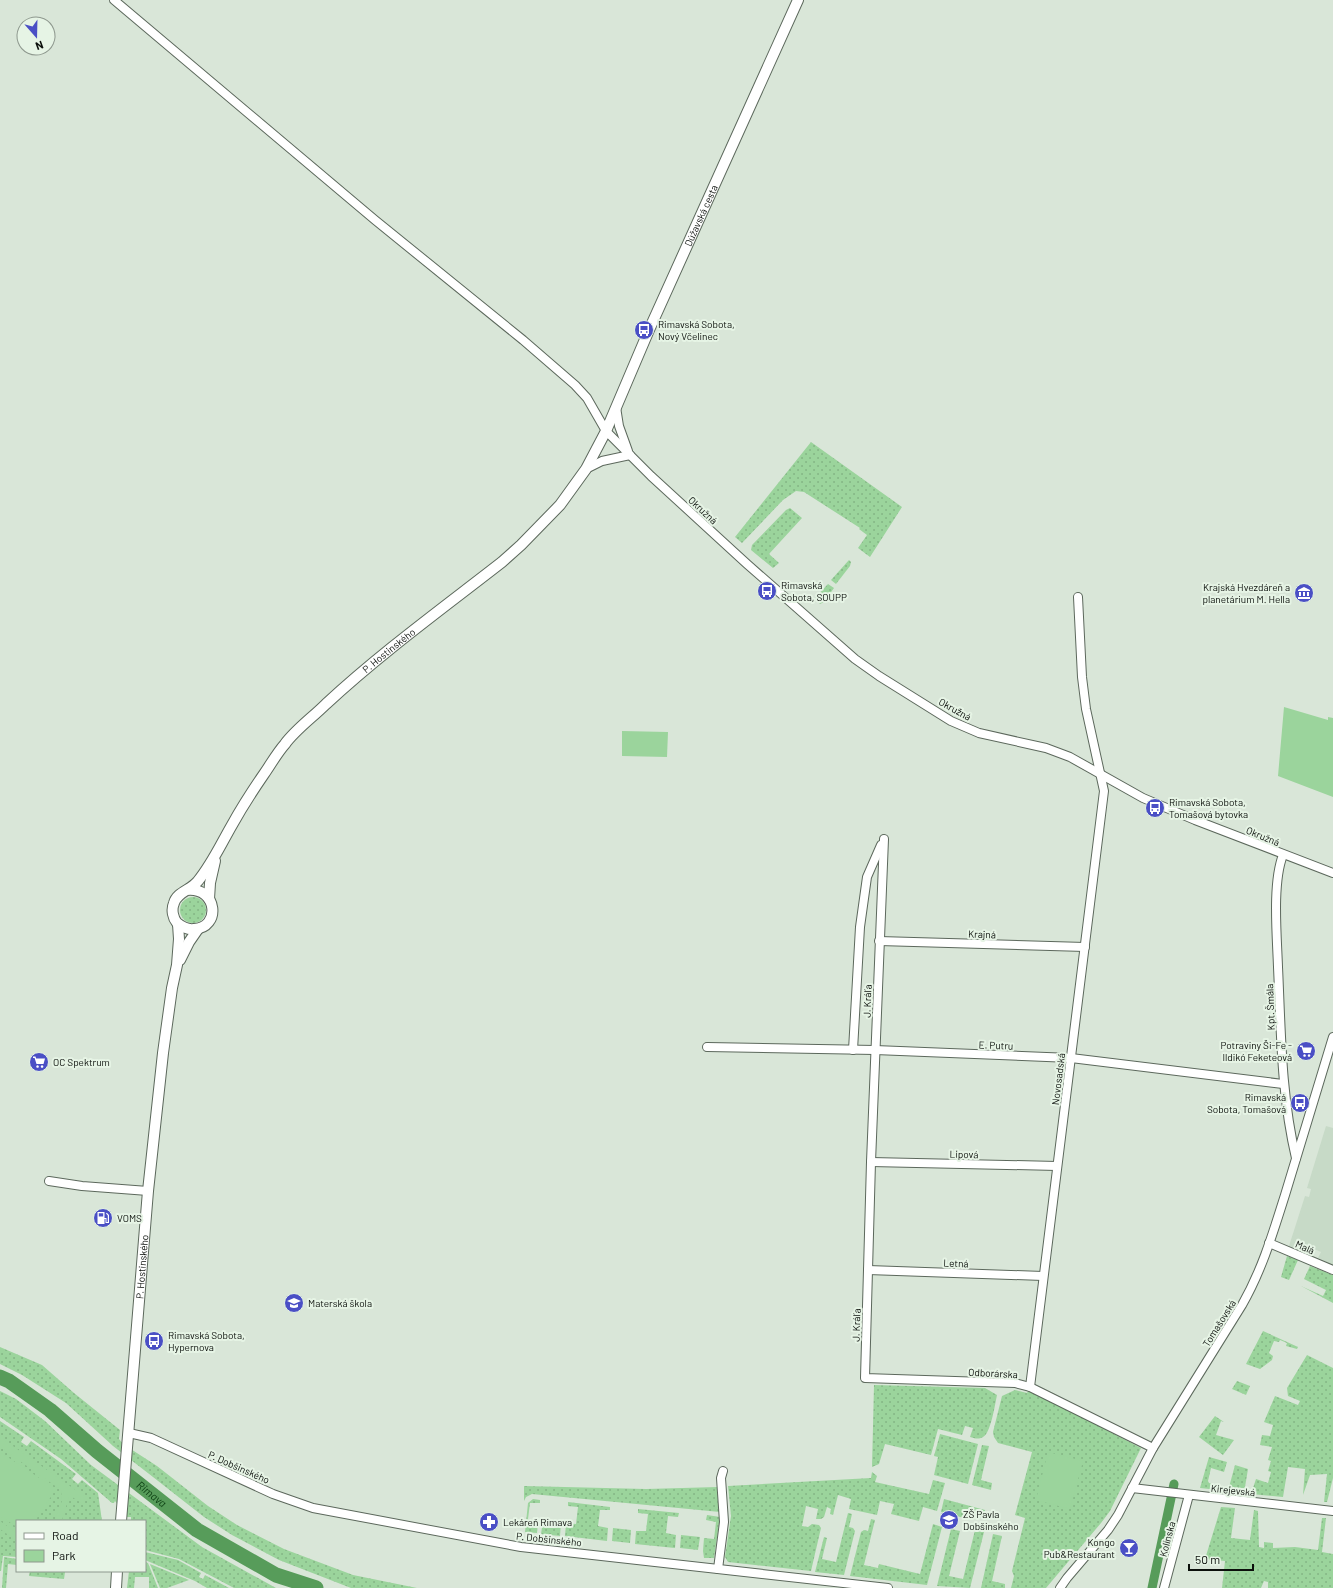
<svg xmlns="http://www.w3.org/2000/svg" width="1333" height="1588" font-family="Barlow,sans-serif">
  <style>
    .built { fill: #c7dac7 }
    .grass { fill: url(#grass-dots) }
    .park { fill: #9bd49c }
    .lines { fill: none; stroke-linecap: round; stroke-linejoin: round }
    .canal { stroke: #579c5a; stroke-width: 9 }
    .river { stroke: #579c5a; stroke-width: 15 }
    .minor-casing { stroke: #5c685c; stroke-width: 10 }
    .tertiary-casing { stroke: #5c685c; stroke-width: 12 }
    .minor { stroke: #fff; stroke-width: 8 }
    .tertiary { stroke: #fff; stroke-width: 10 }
    .labels { text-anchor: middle; stroke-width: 4; stroke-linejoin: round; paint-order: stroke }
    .street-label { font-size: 10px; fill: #0b0f0b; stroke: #e6f4e5 }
    .poi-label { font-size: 10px; fill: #0b0f0b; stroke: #e6f4e5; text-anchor: start }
    .water-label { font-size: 11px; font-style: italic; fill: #0b3d11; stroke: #e6f4e5 }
  </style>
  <defs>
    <pattern id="grass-dots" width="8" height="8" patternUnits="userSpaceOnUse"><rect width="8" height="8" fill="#9bd49c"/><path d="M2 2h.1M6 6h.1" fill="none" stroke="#84b585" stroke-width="1.8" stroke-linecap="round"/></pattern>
  </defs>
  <rect width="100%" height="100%" fill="#d9e6d8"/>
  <polygon class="built" points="1326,1126 1333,1128 1333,1265 1318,1258 1321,1252 1305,1245 1302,1252 1289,1246 1305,1196 1309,1197 1311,1189 1307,1188"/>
  <g class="grass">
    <polygon points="811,442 902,507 870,557 858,548 867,535 859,529 860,528 804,492 796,491 783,500 742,543 735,537"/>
    <polygon points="790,508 802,518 769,554 779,563 773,568 751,550 752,545 786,510"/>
    <polygon points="849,560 851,562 850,566 836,584 831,580"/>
    <polygon points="828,584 834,588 824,602 820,604 815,598"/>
    <circle cx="193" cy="910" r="13"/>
    <polygon points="1287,1256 1298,1260 1289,1280 1281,1277"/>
    <polygon points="1310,1266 1333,1275 1333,1303 1301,1286 1323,1296 1326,1290 1304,1279"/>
    <polygon points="1263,1331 1298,1347 1297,1349 1286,1346 1287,1343 1280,1340 1279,1342 1274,1341 1269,1353 1273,1356 1272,1360 1260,1369 1246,1364"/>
    <polygon points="0,1347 42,1365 74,1393 120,1430 119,1439 123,1444 157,1466 208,1506 237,1525 284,1549 353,1575 417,1588 351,1588 279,1560 232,1535 204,1517 153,1477 113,1446 66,1403 22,1375 0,1364"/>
    <polygon points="1307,1355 1333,1368 1333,1478 1327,1502 1324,1502 1327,1474 1310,1475 1303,1495 1305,1469 1288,1467 1283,1497 1251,1494 1256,1479 1268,1483 1271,1472 1268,1471 1271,1461 1268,1460 1272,1447 1260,1445 1262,1435 1270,1436 1273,1425 1264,1422 1275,1396 1298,1405 1300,1401 1288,1396 1287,1388"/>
    <polygon points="1237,1381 1250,1386 1246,1395 1232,1389"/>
    <path d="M874,1385L985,1388L997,1395C995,1404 991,1433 983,1437C978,1440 974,1438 970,1437L973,1428L965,1426L962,1435L938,1429L931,1455L885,1444L879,1464L872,1467Z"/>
    <polygon points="1015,1390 1027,1393 1029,1390 1141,1448 1110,1511 1101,1523 1046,1588 1011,1588 1014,1576 1012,1571 1025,1518 1015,1515 1032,1452 998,1443 994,1437 993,1432 1002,1396"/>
    <polygon points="0,1391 16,1399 45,1421 91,1465 202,1547 276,1588 234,1588 179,1559 145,1550 145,1521 131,1521 131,1517 127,1517 115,1501 114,1503 112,1503 61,1459 0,1417"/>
    <polygon points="1215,1416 1224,1422 1221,1421 1216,1435 1234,1440 1223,1455 1199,1437"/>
    <polygon points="0,1421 24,1437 21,1442 27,1446 31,1441 76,1474 72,1479 78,1484 82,1480 98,1493 102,1521 17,1521 17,1557 3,1556 1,1571 0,1571"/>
    <polygon points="940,1434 978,1444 968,1484 934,1475 938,1457 934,1456"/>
    <polygon points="982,1445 989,1446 981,1480 992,1483 991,1490 972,1485"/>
    <polygon points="1209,1457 1227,1462 1224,1472 1211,1468 1208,1481 1209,1483 1220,1486 1219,1490 1200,1488"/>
    <polygon points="1235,1465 1248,1469 1244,1493 1228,1491"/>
    <polygon points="872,1472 877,1476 875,1482 929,1494 933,1480 945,1483 937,1511 923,1507 919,1521 891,1514 894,1504 880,1501 877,1515 849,1509 851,1499 838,1495 833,1515 830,1514 831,1509 827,1507 824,1517 821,1519 816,1519 818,1509 806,1506 802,1526 808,1527 812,1524 819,1525 821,1528 811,1571 728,1562 725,1557 731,1516 728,1486 871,1478"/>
    <polygon points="524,1486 646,1489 718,1487 720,1512 532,1494 526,1497 524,1501"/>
    <polygon points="533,1499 540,1500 540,1503 530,1503 528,1519 538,1521 537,1533 525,1532 528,1503"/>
    <polygon points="944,1499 985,1510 984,1517 965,1513 964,1518 941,1512"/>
    <polygon points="568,1502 610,1507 610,1510 600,1510 598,1526 608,1528 607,1541 565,1536 566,1523 576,1524 578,1507 568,1506"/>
    <polygon points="1221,1507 1235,1508 1231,1538 1250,1540 1254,1510 1258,1511 1259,1547 1264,1548 1264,1542 1273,1543 1273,1548 1295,1547 1318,1550 1322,1518 1326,1518 1322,1552 1333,1554 1333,1588 1268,1588 1268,1582 1264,1581 1261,1588 1222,1588 1225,1561 1205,1559"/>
    <polygon points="638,1509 679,1513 678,1517 668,1516 666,1533 676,1535 675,1548 635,1544 636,1531 646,1531 648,1514 638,1513"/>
    <polygon points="848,1513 852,1514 849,1527 853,1528 855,1531 844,1575 815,1572 824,1537 827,1538 822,1559 836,1562"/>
    <polygon points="707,1515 720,1517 714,1558 704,1558 703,1551 704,1538 714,1539 716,1522 706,1520"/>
    <polygon points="871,1519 875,1520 864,1565 878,1568 879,1564 920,1574 933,1524 942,1527 927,1585 850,1576 861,1532 864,1530 868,1531"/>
    <polygon points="543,1521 561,1523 560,1536 541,1534"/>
    <polygon points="613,1528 631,1530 630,1543 612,1541"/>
    <polygon points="951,1529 960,1531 949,1576 963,1579 975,1530 984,1532 970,1588 937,1586"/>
    <polygon points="993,1534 1002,1536 992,1581 1005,1584 1005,1588 981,1588"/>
    <polygon points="681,1535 700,1537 698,1550 680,1548"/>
    <polygon points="145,1552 178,1560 201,1573 199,1577 203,1579 205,1575 229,1588 207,1588 195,1581 145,1560"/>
    <polygon points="4,1557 17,1559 17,1565 8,1564 6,1588 2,1588"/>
    <polygon points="145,1562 148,1563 158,1588 149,1588 149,1577 135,1577 134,1588 127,1588 129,1571 145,1571"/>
    <polygon points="150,1564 189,1580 167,1588 160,1588"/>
    <polygon points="30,1571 65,1572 64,1579 29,1576"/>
  </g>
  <g class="park">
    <polygon points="1284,707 1328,720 1328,717 1333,718 1333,797 1278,776"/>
    <polygon points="622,731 668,732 667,757 622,756"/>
    <polygon points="0,1437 87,1498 83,1504 72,1497 69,1497 62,1520 54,1521 62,1501 61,1490 0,1447"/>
    <polygon points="0,1452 56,1489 35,1521 17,1521 17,1527 0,1516"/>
    <polygon points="1048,1452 1083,1461 1070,1509 1036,1500"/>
    <polygon points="0,1521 17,1533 17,1541 0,1529"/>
  </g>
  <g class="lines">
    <polyline class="canal" points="1152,1588 1174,1484"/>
    <path class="river" id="s1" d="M0,1377L9,1381L50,1410L97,1451L197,1530L276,1575L316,1588"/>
    <g class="minor-casing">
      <g id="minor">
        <polyline points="114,0 375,220 523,340 575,385 587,398 606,431 651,476 747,564 855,659 879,676 951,721 979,733 1046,748 1070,757 1143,798 1195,820 1333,873"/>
        <polyline points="616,407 619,426 628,451"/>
        <polyline points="586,469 602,461 630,455"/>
        <polyline points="884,839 871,1162 865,1378 1015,1383 1030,1387 1153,1448"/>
        <path d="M1283,855C1272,883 1277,936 1278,967C1281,1031 1281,1095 1296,1158"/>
        <polyline points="879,941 1085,947"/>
        <polyline points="707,1047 875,1050 1071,1058 1283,1084"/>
        <polyline points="853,1050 860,927 867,877 881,845"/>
        <polyline points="871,1162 1057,1166"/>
        <polyline points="49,1181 82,1186 148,1191"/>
        <polyline points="1269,1243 1333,1270"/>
        <polyline points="868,1270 1043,1276"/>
        <polyline points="1030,1387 1104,791 1086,709 1082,677 1078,597"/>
        <polyline points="129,1433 151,1438 273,1494 313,1508 521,1547 888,1588"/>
        <polyline points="1132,1488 1333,1511"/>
        <polyline points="718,1569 724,1522 721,1478 723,1471"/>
        <path d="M1060,1588L1067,1578L1108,1530L1118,1515L1153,1448L1242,1305C1262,1270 1273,1233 1285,1195C1301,1142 1317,1090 1333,1037"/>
        <polyline points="1164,1588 1189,1495"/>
      </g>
    </g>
    <g class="tertiary-casing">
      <g id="tertiary">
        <path id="s2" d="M187,890C218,887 221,928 194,929C187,930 182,927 177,923C173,918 171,910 174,903C177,892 191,890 198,881C212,864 221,844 232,825C242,807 253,790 264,774C271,764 277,753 285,744C295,730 313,717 326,704C381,653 443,608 502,562L521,545L560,505L586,469L606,431L649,330L798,0"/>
        <polyline points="209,899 210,883 215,861"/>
        <polyline points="180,960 189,942 198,929"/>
        <path id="s3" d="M121,1521L148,1191L163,1053L172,988L177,965L179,939L178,924"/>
        <polyline points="116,1588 117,1571"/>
      </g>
    </g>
    <use href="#minor" class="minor"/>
    <use href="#tertiary" class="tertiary"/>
  </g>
  <defs>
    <g id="bus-disc" transform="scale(1)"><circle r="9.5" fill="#4a4fc5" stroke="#e6f4e5"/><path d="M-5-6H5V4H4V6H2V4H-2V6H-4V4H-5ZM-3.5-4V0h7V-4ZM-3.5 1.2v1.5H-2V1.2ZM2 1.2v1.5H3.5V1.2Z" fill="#fff"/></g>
    <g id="museum-disc" transform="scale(1)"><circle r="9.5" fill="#4a4fc5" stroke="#e6f4e5"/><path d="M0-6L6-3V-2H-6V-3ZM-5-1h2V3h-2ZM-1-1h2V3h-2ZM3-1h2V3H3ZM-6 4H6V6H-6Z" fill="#fff"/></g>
    <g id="supermarket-disc" transform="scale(1)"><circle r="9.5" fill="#4a4fc5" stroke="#e6f4e5"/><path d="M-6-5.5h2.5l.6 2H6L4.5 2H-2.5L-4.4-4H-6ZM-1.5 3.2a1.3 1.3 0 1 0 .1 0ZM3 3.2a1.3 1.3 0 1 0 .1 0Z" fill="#fff"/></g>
    <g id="fuel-disc" transform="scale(1)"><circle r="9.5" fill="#4a4fc5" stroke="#e6f4e5"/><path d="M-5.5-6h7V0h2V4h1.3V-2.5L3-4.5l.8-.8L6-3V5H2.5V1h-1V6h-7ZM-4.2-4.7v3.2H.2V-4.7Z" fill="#fff"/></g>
    <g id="school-disc" transform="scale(1)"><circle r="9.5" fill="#4a4fc5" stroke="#e6f4e5"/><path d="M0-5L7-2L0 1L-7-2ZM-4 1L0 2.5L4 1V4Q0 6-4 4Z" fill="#fff"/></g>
    <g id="pharmacy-disc" transform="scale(1)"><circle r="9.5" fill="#4a4fc5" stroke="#e6f4e5"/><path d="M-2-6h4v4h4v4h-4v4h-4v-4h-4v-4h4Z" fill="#fff"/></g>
    <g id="bar-disc" transform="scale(1)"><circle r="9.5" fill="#4a4fc5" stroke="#e6f4e5"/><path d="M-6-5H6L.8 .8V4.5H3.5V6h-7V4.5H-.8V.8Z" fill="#fff"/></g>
  </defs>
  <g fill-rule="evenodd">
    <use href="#bus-disc" x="644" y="330"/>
    <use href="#bus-disc" x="767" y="591"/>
    <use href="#museum-disc" x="1304" y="593"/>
    <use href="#bus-disc" x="1155" y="808"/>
    <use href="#supermarket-disc" x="1306" y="1051"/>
    <use href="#supermarket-disc" x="39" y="1062"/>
    <use href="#bus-disc" x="1300" y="1103"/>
    <use href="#fuel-disc" x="103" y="1218"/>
    <use href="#school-disc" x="294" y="1303"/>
    <use href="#bus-disc" x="154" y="1341"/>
    <use href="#school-disc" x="949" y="1520"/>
    <use href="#pharmacy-disc" x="489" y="1522"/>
    <use href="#bar-disc" x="1129" y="1548"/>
  </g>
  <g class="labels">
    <g class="street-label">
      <text dy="4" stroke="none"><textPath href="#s2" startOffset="989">Dúžavská cesta</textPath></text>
      <text transform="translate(703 510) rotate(43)" y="4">Okružná</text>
      <text dy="4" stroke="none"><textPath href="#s2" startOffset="441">P. Hostinského</textPath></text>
      <text transform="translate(955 709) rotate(29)" y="4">Okružná</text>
      <text transform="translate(1263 836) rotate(22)" y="4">Okružná</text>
      <text transform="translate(982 934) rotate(2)" y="4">Krajná</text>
      <text transform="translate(867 1001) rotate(-88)" y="4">J. Kráľa</text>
      <text transform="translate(1270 1007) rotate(-92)" y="4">Kpt. Šmála</text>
      <text transform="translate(996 1045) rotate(2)" y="4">E. Putru</text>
      <text transform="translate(1058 1079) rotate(-83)" y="4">Novosadská</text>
      <text transform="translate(964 1154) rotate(1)" y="4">Lipová</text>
      <text transform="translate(1305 1247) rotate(23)" y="4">Malá</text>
      <text transform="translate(956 1263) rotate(2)" y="4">Letná</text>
      <text dy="4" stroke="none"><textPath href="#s3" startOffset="255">P. Hostinského</textPath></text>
      <text transform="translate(1219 1323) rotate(-58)" y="4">Tomašovská</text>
      <text transform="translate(856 1325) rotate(-88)" y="4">J. Kráľa</text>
      <text transform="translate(993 1373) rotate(3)" y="4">Odborárska</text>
      <text transform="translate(239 1467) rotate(24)" y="4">P. Dobšinského</text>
      <text transform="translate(1233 1490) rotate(6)" y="4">Kirejevská</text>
      <text transform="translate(549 1539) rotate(6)" y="4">P. Dobšinského</text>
      <text transform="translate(1167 1539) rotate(-75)" y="4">Kolínska</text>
    </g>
    <g class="poi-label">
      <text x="658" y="328">Rimavská Sobota,<tspan x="658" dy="12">Nový Včelinec</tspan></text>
      <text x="781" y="589">Rimavská<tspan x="781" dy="12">Sobota, SOUPP</tspan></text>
      <text x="1290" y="591" text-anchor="end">Krajská Hvezdáreň a<tspan x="1290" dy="12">planetárium M. Hella</tspan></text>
      <text x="1169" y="806">Rimavská Sobota,<tspan x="1169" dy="12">Tomašová bytovka</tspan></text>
      <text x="1292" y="1049" text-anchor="end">Potraviny Ši-Fe -<tspan x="1292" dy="12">Ildikó Feketeová</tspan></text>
      <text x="53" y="1066">OC Spektrum</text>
      <text x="1286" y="1101" text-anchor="end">Rimavská<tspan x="1286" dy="12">Sobota, Tomašová</tspan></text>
      <text x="117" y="1222">VOMS</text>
      <text x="308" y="1307">Materská škola</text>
      <text x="168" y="1339">Rimavská Sobota,<tspan x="168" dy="12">Hypernova</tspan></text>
      <text x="963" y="1518">ZŠ Pavla<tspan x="963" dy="12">Dobšinského</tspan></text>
      <text x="503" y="1526">Lekáreň Rimava</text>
      <text x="1115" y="1546" text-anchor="end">Kongo<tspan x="1115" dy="12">Pub&amp;Restaurant</tspan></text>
    </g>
    <g class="water-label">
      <text dy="4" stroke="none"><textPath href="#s1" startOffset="192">Rimava</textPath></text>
    </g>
  </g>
  <rect x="16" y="1520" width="130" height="52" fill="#e6f4e5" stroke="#8e988e"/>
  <rect x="24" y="1533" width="20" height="6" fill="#ffffff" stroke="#8e988e"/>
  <text x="52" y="1540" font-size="12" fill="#0b0f0b">Road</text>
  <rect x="24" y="1550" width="20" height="12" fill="#9bd49c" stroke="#8e988e"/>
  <text x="52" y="1560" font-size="12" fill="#0b0f0b">Park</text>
  <g transform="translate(36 36) rotate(160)"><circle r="19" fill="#e6f4e5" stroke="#8e988e"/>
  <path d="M0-3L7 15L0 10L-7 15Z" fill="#4a4fc5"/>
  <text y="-6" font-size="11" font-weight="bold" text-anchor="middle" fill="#0b0f0b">N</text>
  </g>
  <path d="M1189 1564v6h64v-6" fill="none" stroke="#0b0f0b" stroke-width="2"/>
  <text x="1195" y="1564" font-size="12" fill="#0b0f0b" stroke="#e6f4e5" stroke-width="3" paint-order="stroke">50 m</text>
</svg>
